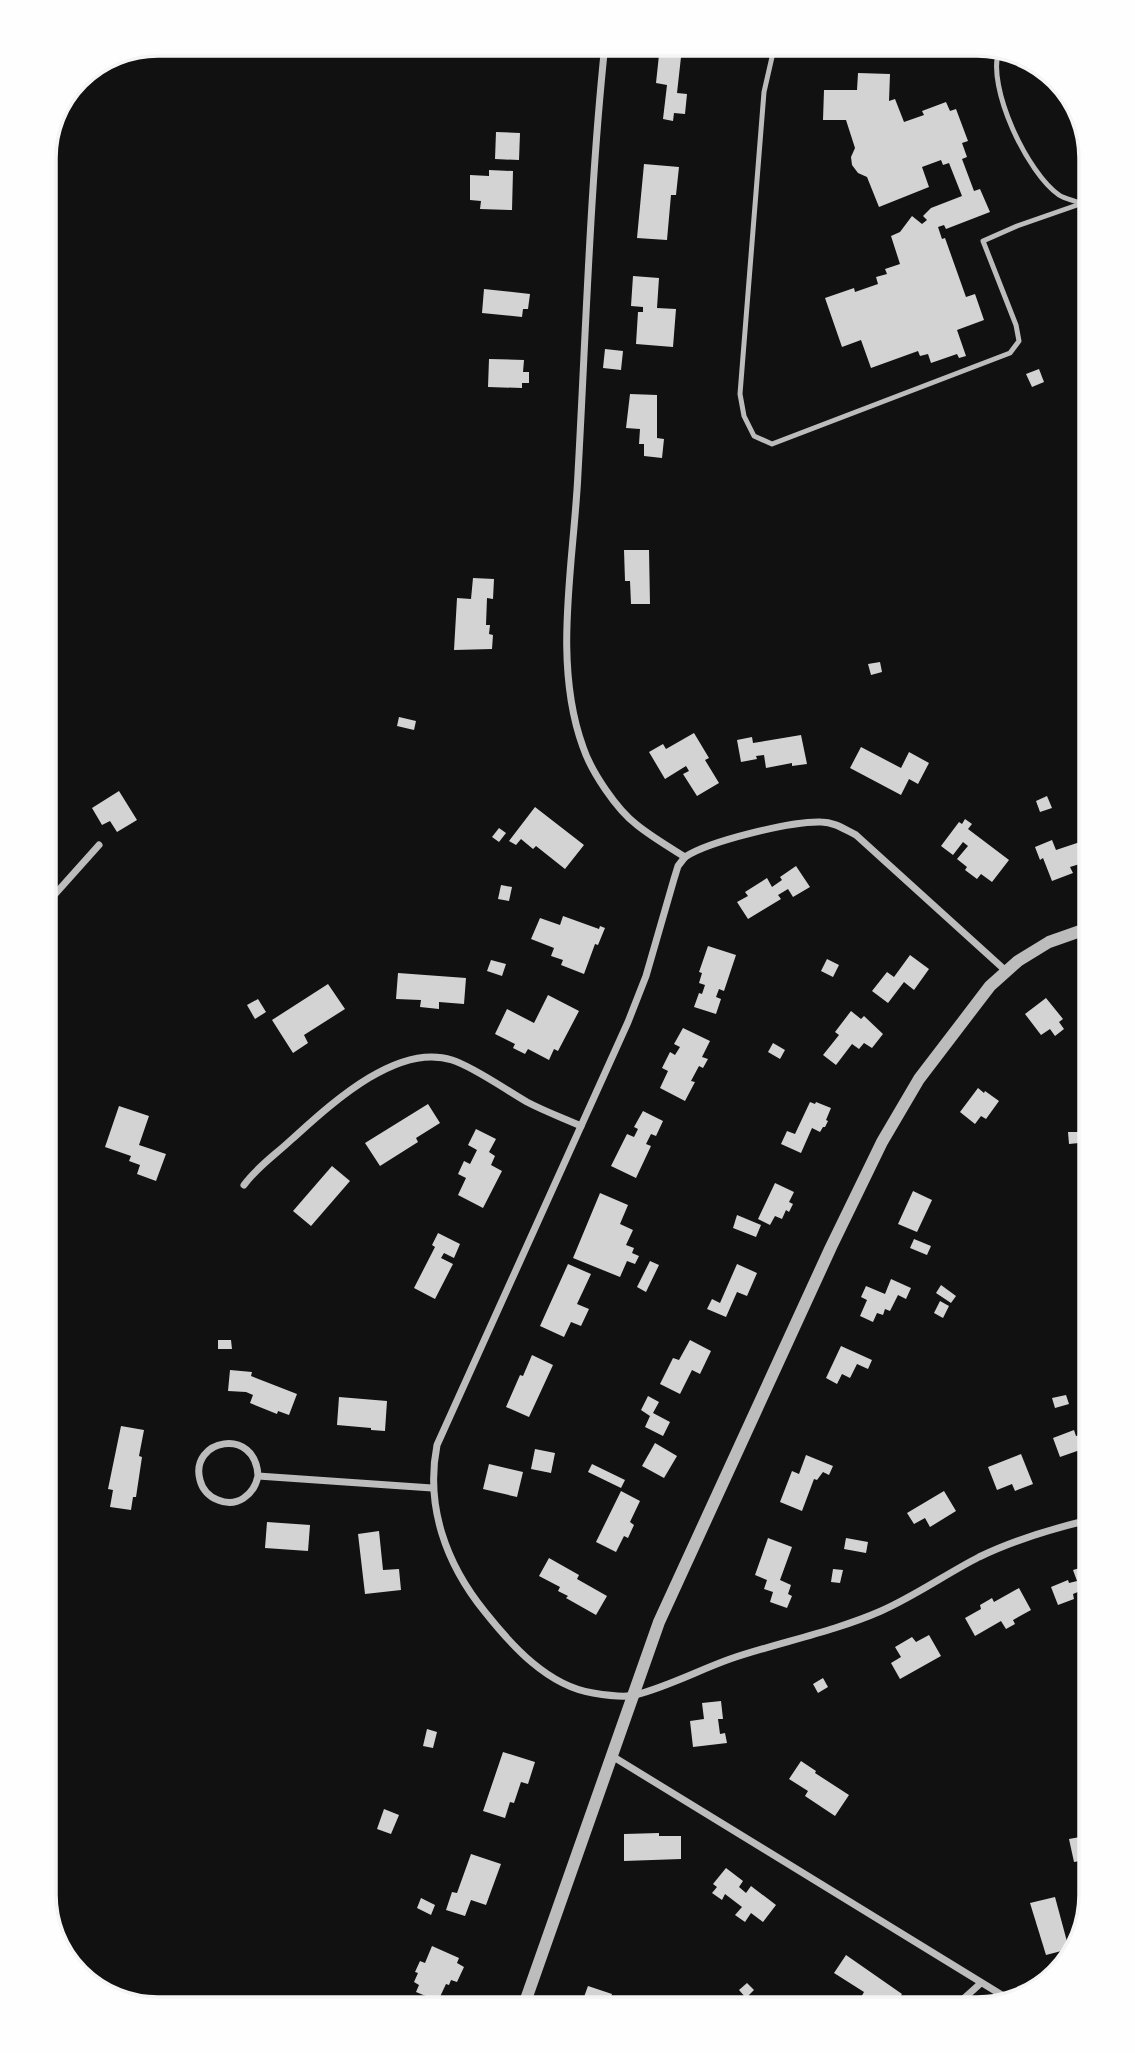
<svg xmlns="http://www.w3.org/2000/svg" width="1135" height="2053" font-family="Commissioner,sans-serif">
  <style>
    .building { fill: #d3d3d3 }
    .lines { fill: none; stroke-linecap: round; stroke-linejoin: round }
    .service { stroke: #bcbcbc; stroke-width: 5 }
    .minor { stroke: #bcbcbc; stroke-width: 7 }
    .tertiary { stroke: #bcbcbc; stroke-width: 12 }
    .rim { fill: none; stroke: #f5f5f5; stroke-width: 3.5 }
  </style>
  <rect width="100%" height="100%" fill="#111"/>
  <g class="building">
    <polygon points="659,55 681,57 677,93 687,94 685,114 674,113 673,121 663,119 667,85 656,83"/>
    <polygon points="858,73 890,74 889,101 895,99 904,122 924,115 922,111 946,102 950,111 956,109 968,141 962,143 967,157 962,159 974,191 980,189 990,212 946,229 944,225 938,227 942,239 945,238 966,297 975,294 984,320 957,330 966,356 959,358 957,354 931,363 928,354 920,356 918,351 871,368 861,340 842,347 825,298 854,288 855,292 878,284 876,277 887,274 885,269 900,264 891,236 900,232 912,216 922,224 927,220 923,216 931,208 962,196 949,163 943,165 941,160 922,167 929,187 879,207 867,177 858,173 852,165 851,157 855,148 846,120 823,120 824,90 857,90"/>
    <polygon points="496,132 520,133 519,160 495,159"/>
    <polygon points="644,164 679,167 676,195 671,195 667,240 637,238"/>
    <polygon points="489,170 513,171 512,210 480,209 481,201 470,200 470,175 489,176"/>
    <polygon points="633,276 659,278 657,308 676,309 673,347 636,344 638,312 643,312 643,307 631,306"/>
    <polygon points="484,289 530,294 528,309 523,309 522,317 482,313"/>
    <polygon points="605,349 623,351 621,370 603,368"/>
    <polygon points="489,359 524,360 523,372 529,372 529,383 522,383 522,388 488,387"/>
    <polygon points="1039,369 1044,382 1032,387 1026,374"/>
    <polygon points="630,394 657,395 657,438 664,439 662,458 644,456 644,444 639,444 640,429 626,428"/>
    <polygon points="624,550 649,550 650,604 631,604 630,581 625,581"/>
    <polygon points="473,578 494,579 493,599 487,598 486,625 490,625 489,634 493,635 492,649 454,650 457,598 471,599"/>
    <polygon points="880,662 882,672 871,675 868,664"/>
    <polygon points="399,717 416,721 414,730 397,726"/>
    <polygon points="694,733 709,758 705,760 719,783 697,796 683,774 689,771 686,766 665,779 649,752 663,744 666,749"/>
    <polygon points="801,735 807,764 792,766 792,763 766,768 764,755 756,756 757,759 741,762 737,740 752,737 753,743"/>
    <polygon points="861,747 901,768 909,752 929,763 918,784 909,779 901,795 850,768"/>
    <polygon points="119,791 137,820 117,832 110,821 102,825 92,808"/>
    <polygon points="1047,796 1052,808 1040,812 1036,801"/>
    <polygon points="535,807 584,845 565,869 536,846 533,849 521,839 516,845 509,841"/>
    <polygon points="965,819 972,824 968,829 1009,860 992,882 981,874 977,879 965,870 967,867 957,859 968,846 963,842 953,855 941,846 959,822 962,824"/>
    <polygon points="499,828 506,833 499,842 492,837"/>
    <polygon points="1052,840 1056,850 1086,840 1086,862 1070,867 1073,873 1052,881 1043,858 1040,860 1035,847"/>
    <polygon points="796,866 810,887 793,897 788,889 778,895 781,899 748,919 737,902 748,896 745,892 767,878 772,887 782,880 780,877"/>
    <polygon points="501,885 512,887 509,901 498,899"/>
    <polygon points="563,916 599,929 600,926 605,928 598,945 595,944 584,974 561,965 563,960 551,956 554,948 531,939 540,918 560,925"/>
    <polygon points="708,946 736,955 724,991 719,989 716,997 721,999 716,1014 694,1007 699,993 702,994 705,985 699,983 702,973 699,972"/>
    <polygon points="910,955 929,969 914,990 904,982 888,1003 872,991 887,972 894,977"/>
    <polygon points="827,959 839,965 833,977 821,971"/>
    <polygon points="491,960 506,964 502,976 487,971"/>
    <polygon points="398,973 466,978 464,1004 439,1002 439,1009 420,1007 421,1000 396,999"/>
    <polygon points="328,984 345,1009 304,1035 308,1043 293,1053 272,1020"/>
    <polygon points="548,995 579,1011 558,1051 554,1049 549,1060 528,1049 525,1054 513,1048 515,1044 495,1034 507,1009 534,1023"/>
    <polygon points="1046,998 1063,1019 1059,1022 1064,1029 1055,1036 1050,1029 1041,1035 1025,1014"/>
    <polygon points="258,999 266,1012 255,1019 247,1005"/>
    <polygon points="851,1011 861,1019 864,1016 883,1034 872,1048 864,1043 859,1049 852,1044 836,1065 823,1055 839,1035 835,1032"/>
    <polygon points="683,1028 710,1041 702,1057 708,1059 703,1068 699,1066 691,1081 695,1082 685,1101 660,1088 668,1071 662,1068 670,1052 675,1055 680,1047 674,1044"/>
    <polygon points="773,1043 785,1050 780,1059 768,1052"/>
    <polygon points="978,1088 984,1093 985,1091 999,1101 986,1119 981,1116 975,1124 960,1112"/>
    <polygon points="810,1102 815,1104 816,1102 831,1108 826,1120 828,1121 825,1127 823,1127 820,1132 812,1128 801,1153 781,1144 787,1131 795,1134"/>
    <polygon points="428,1104 440,1123 416,1138 418,1142 380,1166 365,1143"/>
    <polygon points="119,1106 149,1116 139,1145 166,1154 156,1181 137,1174 140,1165 129,1161 131,1156 105,1147"/>
    <polygon points="643,1111 663,1121 656,1136 651,1134 646,1144 651,1146 636,1178 611,1166 627,1134 634,1137 638,1129 634,1127"/>
    <polygon points="476,1129 496,1139 489,1152 495,1156 491,1165 502,1171 483,1208 458,1195 466,1178 458,1174 464,1161 470,1164 477,1150 468,1145"/>
    <polygon points="1068,1132 1078,1132 1079,1143 1069,1144"/>
    <polygon points="332,1166 350,1181 311,1226 293,1211"/>
    <polygon points="775,1183 794,1192 789,1202 793,1204 789,1212 786,1210 782,1219 775,1216 770,1225 758,1219"/>
    <polygon points="913,1191 932,1200 917,1232 898,1224"/>
    <polygon points="600,1193 628,1205 620,1224 633,1230 626,1245 634,1248 632,1253 639,1256 635,1264 627,1261 620,1277 573,1258"/>
    <polygon points="737,1215 761,1225 756,1237 733,1228"/>
    <polygon points="438,1233 460,1244 454,1258 444,1253 441,1258 453,1264 435,1299 414,1288 435,1247 432,1245"/>
    <polygon points="914,1239 931,1246 927,1255 910,1248"/>
    <polygon points="650,1261 659,1265 646,1292 637,1287"/>
    <polygon points="568,1264 591,1274 577,1304 589,1309 581,1326 571,1322 564,1337 540,1326"/>
    <polygon points="737,1264 757,1273 747,1296 737,1292 726,1317 707,1309 712,1299 720,1303"/>
    <polygon points="891,1279 911,1288 906,1299 898,1295 890,1311 885,1309 883,1315 877,1313 873,1322 860,1316 867,1300 861,1297 866,1286 885,1294"/>
    <polygon points="941,1285 956,1296 951,1303 936,1293"/>
    <polygon points="940,1301 949,1306 943,1318 934,1313"/>
    <polygon points="218,1340 231,1340 232,1349 218,1349"/>
    <polygon points="690,1340 711,1351 700,1374 692,1370 680,1394 660,1384 673,1358 679,1360"/>
    <polygon points="841,1346 872,1360 868,1369 857,1364 850,1378 842,1374 837,1384 826,1378"/>
    <polygon points="532,1355 553,1365 529,1417 506,1407 520,1375 523,1376"/>
    <polygon points="230,1370 252,1372 251,1376 297,1394 289,1415 278,1411 277,1414 250,1403 253,1395 246,1392 228,1391"/>
    <polygon points="1066,1395 1069,1404 1055,1408 1052,1398"/>
    <polygon points="648,1396 659,1402 653,1413 670,1422 663,1436 645,1427 650,1416 641,1410"/>
    <polygon points="339,1397 387,1401 385,1431 371,1430 371,1428 337,1425"/>
    <polygon points="1089,1425 1089,1464 1085,1465 1080,1450 1060,1457 1053,1438 1074,1430 1076,1436 1080,1435 1078,1429"/>
    <polygon points="121,1426 144,1430 139,1456 142,1457 136,1497 133,1497 131,1510 110,1507 113,1490 108,1489"/>
    <polygon points="655,1443 677,1456 664,1478 642,1466"/>
    <polygon points="535,1449 555,1453 551,1473 531,1469"/>
    <polygon points="1021,1454 1033,1484 1015,1491 1012,1484 997,1490 988,1467"/>
    <polygon points="806,1455 833,1466 829,1475 823,1472 817,1480 814,1479 802,1511 780,1502 792,1471 799,1474"/>
    <polygon points="489,1464 523,1472 517,1497 483,1489"/>
    <polygon points="592,1464 625,1480 621,1488 588,1472"/>
    <polygon points="621,1491 640,1501 630,1522 634,1525 628,1538 624,1536 616,1552 596,1542"/>
    <polygon points="944,1491 956,1511 930,1527 925,1518 914,1524 907,1513"/>
    <polygon points="267,1522 310,1525 308,1551 265,1548"/>
    <polygon points="379,1531 383,1570 399,1569 401,1590 365,1594 358,1534"/>
    <polygon points="768,1538 792,1547 780,1580 791,1585 788,1594 792,1596 787,1608 770,1602 773,1592 764,1589 767,1580 755,1575"/>
    <polygon points="846,1538 868,1542 866,1553 844,1549"/>
    <polygon points="549,1558 579,1575 577,1579 607,1596 596,1615 566,1598 568,1596 558,1591 560,1587 539,1576"/>
    <polygon points="1090,1565 1090,1587 1073,1594 1074,1599 1058,1605 1051,1587 1068,1580 1069,1583 1077,1581 1073,1570"/>
    <polygon points="833,1569 843,1570 840,1583 831,1582"/>
    <polygon points="1019,1588 1031,1610 1013,1620 1015,1624 1006,1629 1001,1621 975,1636 965,1618 981,1609 980,1605 992,1598 994,1602"/>
    <polygon points="929,1635 941,1656 900,1679 891,1663 901,1657 895,1647 912,1637 916,1642"/>
    <polygon points="823,1678 828,1687 818,1693 813,1684"/>
    <polygon points="721,1701 723,1719 718,1719 720,1734 725,1733 727,1743 693,1747 690,1721 704,1719 702,1703"/>
    <polygon points="427,1729 437,1732 433,1748 423,1746"/>
    <polygon points="503,1752 535,1762 528,1784 521,1782 514,1803 510,1802 505,1818 483,1811"/>
    <polygon points="801,1761 816,1771 815,1773 849,1795 835,1816 805,1796 808,1791 789,1779"/>
    <polygon points="384,1809 399,1815 391,1834 377,1829"/>
    <polygon points="659,1833 659,1836 681,1836 681,1859 624,1861 624,1834"/>
    <polygon points="1091,1835 1091,1859 1074,1862 1069,1839"/>
    <polygon points="471,1854 501,1864 486,1905 471,1900 465,1916 446,1910 452,1892 457,1893"/>
    <polygon points="726,1868 743,1881 739,1887 746,1893 751,1886 776,1905 763,1922 751,1913 745,1922 735,1915 742,1907 725,1894 722,1900 712,1893 717,1887 713,1884"/>
    <polygon points="1055,1897 1069,1949 1046,1955 1030,1903"/>
    <polygon points="421,1898 435,1905 431,1915 417,1908"/>
    <polygon points="432,1946 459,1958 457,1963 464,1967 457,1982 451,1980 449,1985 446,1984 438,2001 416,1992 419,1985 414,1982 418,1973 415,1972 420,1961 425,1963"/>
    <polygon points="846,1955 902,1994 897,2002 859,2001 864,1992 834,1973"/>
    <polygon points="747,1983 754,1990 746,1998 739,1990"/>
    <polygon points="588,1986 612,1994 609,2004 581,2005"/>
  </g>
  <g class="lines">
    <g class="service">
      <polyline points="775,44 764,92 740,394 744,416 754,436 772,444 1010,353 1019,341 1016,325 983,241 1017,226 1083,203"/>
      <path d="M999,50C986,87 1028,174 1059,195C1065,199 1073,200 1080,203"/>
    </g>
    <g class="minor">
      <path d="M605,44C590,186 586,330 578,473C574,562 552,662 583,747C591,771 616,809 637,825C652,837 669,847 685,857C709,841 792,821 821,822C834,822 844,829 856,835L1006,971"/>
      <path d="M685,857L678,866L674,879L646,976L628,1022L437,1445C425,1506 446,1564 485,1612C512,1646 548,1686 593,1693C605,1695 624,1698 635,1695C667,1687 699,1670 730,1659C780,1642 833,1632 881,1611C915,1596 946,1574 979,1557C1014,1540 1051,1529 1089,1520"/>
      <polyline points="48,902 99,845"/>
      <path d="M244,1185C257,1167 275,1155 291,1140C329,1106 396,1042 452,1060C474,1067 506,1090 527,1102C544,1111 563,1118 581,1126"/>
      <path d="M258,1476C254,1495 237,1508 218,1500C209,1497 202,1489 200,1480C189,1439 256,1426 258,1476L432,1488"/>
      <polyline points="612,1756 1010,2000"/>
      <polyline points="961,2001 981,1983"/>
    </g>
    <polyline class="tertiary" points="524,2005 659,1622 831,1247 882,1142 919,1079 990,986 1018,961 1049,942 1086,929"/>
  </g>
  <path d="M0 0H1135V2053H0ZM158 56H977A102 102 0 0 1 1079 158V1895A102 102 0 0 1 977 1997H158A102 102 0 0 1 56 1895V158A102 102 0 0 1 158 56Z" fill="#fefefe" fill-rule="evenodd"/>
  <path class="rim" d="M158 56H977A102 102 0 0 1 1079 158V1895A102 102 0 0 1 977 1997H158A102 102 0 0 1 56 1895V158A102 102 0 0 1 158 56Z"/>
</svg>
